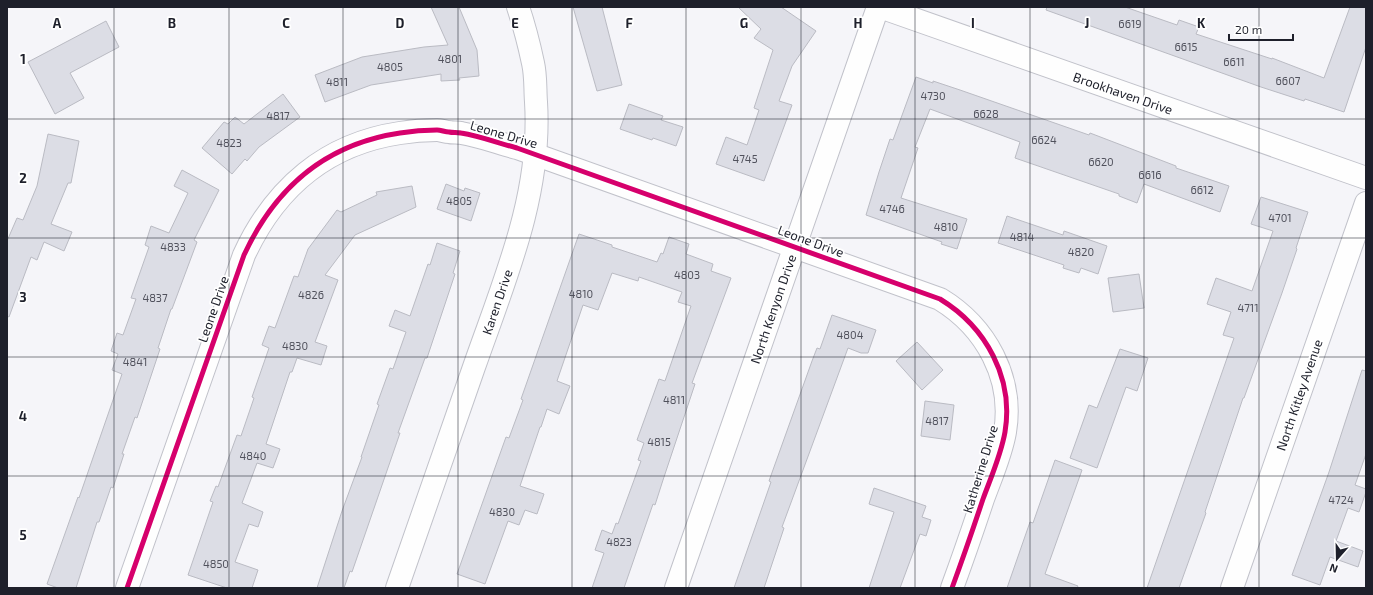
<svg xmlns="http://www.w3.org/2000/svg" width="1373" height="595" font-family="'Exo 2',sans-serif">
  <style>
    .building { fill: #dcdde5; stroke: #babbc3 }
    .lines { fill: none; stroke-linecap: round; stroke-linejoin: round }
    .minor-casing { stroke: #c1c2ca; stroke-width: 24 }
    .minor { stroke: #fefefe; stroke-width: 22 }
    .cycleway-casing { stroke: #fff; stroke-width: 8 }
    .cycleway { stroke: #d6006c; stroke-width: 5 }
    .grid { fill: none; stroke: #1e202b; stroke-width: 1; stroke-opacity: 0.55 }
    .labels { text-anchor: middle; stroke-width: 3.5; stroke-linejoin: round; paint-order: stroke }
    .number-label { font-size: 11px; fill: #50515c }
    .street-label { font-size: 13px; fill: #1e202b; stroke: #fff }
    .grid-label { font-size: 13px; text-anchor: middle; font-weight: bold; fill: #1e202b; stroke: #fff; stroke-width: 3.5; stroke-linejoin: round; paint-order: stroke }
  </style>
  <rect width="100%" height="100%" fill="#f5f5f9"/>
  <g class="building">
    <polygon points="431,7 459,7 477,50 479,76 459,78 460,80 441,81 441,74 371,85 325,102 315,75 362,57 424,47 448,45"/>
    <polygon points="573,7 602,7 622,85 597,91"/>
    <polygon points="738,7 781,7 816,31 792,66 779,101 792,105 764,181 716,164 726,137 747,145 759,110 754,108 773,50 754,38 761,29"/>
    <polygon points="1047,7 1125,7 1177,25 1179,20 1199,27 1196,34 1272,59 1272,58 1324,78 1350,7 1366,7 1366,47 1344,112 1305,99 1304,101 1261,87 1046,10"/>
    <polygon points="106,21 119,47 70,73 84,98 55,114 28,62"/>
    <polygon points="916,77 933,83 933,81 960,90 1089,135 1090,133 1176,166 1176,168 1229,186 1220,212 1144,184 1137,203 1119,196 1119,194 1015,158 1020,142 930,109 915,147 918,148 901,198 967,219 957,249 941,244 942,242 866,215 879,172 890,139 893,140"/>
    <polygon points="283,94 300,117 259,147 247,161 245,159 232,174 202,148 224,122 228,124 235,117 244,124"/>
    <polygon points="629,104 663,116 661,120 683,127 676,146 653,138 652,140 620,129"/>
    <polygon points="48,134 79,141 71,183 68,183 51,224 72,232 64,251 44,242 37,260 31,257 9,317 7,316 7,241 17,218 23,220 37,186"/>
    <polygon points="182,170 219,190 194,240 197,242 172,309 171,309 158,348 160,349 137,418 135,417 122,454 124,454 113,488 111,487 99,522 97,522 76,588 58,588 47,584 78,497 79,498 122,374 112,370 118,354 111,351 117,333 123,335 136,299 131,298 149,247 145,245 151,226 169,233 188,193 174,186"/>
    <polygon points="446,184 464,191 465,188 480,193 471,221 437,209"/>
    <polygon points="412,186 416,207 355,235 325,275 338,280 315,342 327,346 321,365 297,358 292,372 290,372 266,444 280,449 273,468 257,463 242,503 263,512 258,527 249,524 235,562 258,570 252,588 227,588 188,575 213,502 210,501 216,486 218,487 237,435 241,436 254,398 252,397 269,348 262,345 269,326 275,328 294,276 298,277 308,249 337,210 341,212 377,195 376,192"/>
    <polygon points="1261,197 1308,212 1296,248 1297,249 1282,293 1244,398 1243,398 1205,512 1206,513 1179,588 1147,588 1234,338 1223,335 1231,312 1207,304 1216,278 1252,291 1273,231 1251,224"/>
    <polygon points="1007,216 1063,235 1064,231 1107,246 1098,274 1081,268 1079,273 1063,268 1064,265 998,243"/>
    <polygon points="579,234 612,245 612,247 657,262 661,253 663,254 669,237 689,244 686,254 713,264 711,271 731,278 692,383 695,384 663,480 655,505 653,504 624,588 592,588 604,553 595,550 602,530 612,534 616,523 618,524 641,461 638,460 644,443 637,440 659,379 665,381 691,306 678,302 682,292 639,277 638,281 612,273 598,310 583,305 557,381 570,386 559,414 547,409 541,427 540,427 520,486 544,494 537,514 525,510 519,525 508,521 485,584 457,574 506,437 509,438 523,400 521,399"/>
    <polygon points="437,243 460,251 453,273 455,274 427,358 425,358 398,433 400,433 352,572 350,571 344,588 317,588 342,511 362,457 361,457 379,405 377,404 390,368 393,369 406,332 389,326 395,310 410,316 428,264 430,265"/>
    <polygon points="1139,274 1144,308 1113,312 1108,278"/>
    <polygon points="832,315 876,330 868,353 861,353 848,348 782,527 784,528 764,588 734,588 771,482 769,481 812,361 817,348 820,349"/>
    <polygon points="917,342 943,370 922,390 896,361"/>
    <polygon points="1120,349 1148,358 1137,391 1126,387 1097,468 1070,458 1089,405 1097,408"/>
    <polygon points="1362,370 1366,371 1366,454 1355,485 1366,489 1366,492 1359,512 1348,508 1336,541 1363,551 1358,567 1330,557 1320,585 1292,575 1329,472"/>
    <polygon points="925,401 954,405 950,440 921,436"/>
    <polygon points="1055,460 1082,470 1045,574 1078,586 1077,588 1007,588 1030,522 1033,523"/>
    <polygon points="874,488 926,506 922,517 931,520 926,536 920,534 900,588 869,588 894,512 869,504"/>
  </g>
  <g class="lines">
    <g class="minor-casing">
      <g id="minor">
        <polyline points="880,7 1366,178"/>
        <path d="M127,588L244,255C275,188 326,144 400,133C412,131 425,130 437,130C441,130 445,132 449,132C453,133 457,132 461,133C480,136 498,143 517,148L940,299C986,327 1014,378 1005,432C1001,455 991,477 983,499C973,529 963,558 952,588"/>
        <path d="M397,588C423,514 448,440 474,367C504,281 542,195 536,102C535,89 536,76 533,63C529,44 524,25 518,7"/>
        <polyline points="676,588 878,7"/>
        <polyline points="1232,588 1366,203"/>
      </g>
    </g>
    <use href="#minor" class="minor"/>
    <g class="cycleway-casing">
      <path id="cycleway" d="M127,588L244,255C275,188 326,144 400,133C412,131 425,130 437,130C441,130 445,132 449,132C453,133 457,132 461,133C480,136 498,143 517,148L940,299C986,327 1014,378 1005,432C1001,455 991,477 983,499C973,529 963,558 952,588"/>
    </g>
    <use href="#cycleway" class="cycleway"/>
  </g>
  <path class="grid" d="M114,7V588M229,7V588M343,7V588M458,7V588M572,7V588M686,7V588M801,7V588M915,7V588M1030,7V588M1144,7V588M1259,7V588M7,119H1366M7,238H1366M7,357H1366M7,476H1366"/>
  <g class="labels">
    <g class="number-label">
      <text x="1130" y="28">6619</text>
      <text x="1186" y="51">6615</text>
      <text x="450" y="63">4801</text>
      <text x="1234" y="66">6611</text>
      <text x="390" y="71">4805</text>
      <text x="1288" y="85">6607</text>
      <text x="337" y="86">4811</text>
      <text x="933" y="100">4730</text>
      <text x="986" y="118">6628</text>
      <text x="278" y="120">4817</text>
      <text x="1044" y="144">6624</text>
      <text x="229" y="147">4823</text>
      <text x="745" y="163">4745</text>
      <text x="1101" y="166">6620</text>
      <text x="1150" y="179">6616</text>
      <text x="1202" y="194">6612</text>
      <text x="459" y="205">4805</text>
      <text x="892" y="213">4746</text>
      <text x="1280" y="222">4701</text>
      <text x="946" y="231">4810</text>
      <text x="1022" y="241">4814</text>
      <text x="173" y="251">4833</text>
      <text x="1081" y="256">4820</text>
      <text x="687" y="279">4803</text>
      <text x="581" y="298">4810</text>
      <text x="311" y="299">4826</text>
      <text x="155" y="302">4837</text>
      <text x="1248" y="312">4711</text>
      <text x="850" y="339">4804</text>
      <text x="295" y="350">4830</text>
      <text x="135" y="366">4841</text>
      <text x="674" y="404">4811</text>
      <text x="937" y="425">4817</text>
      <text x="659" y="446">4815</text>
      <text x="253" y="460">4840</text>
      <text x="1341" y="504">4724</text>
      <text x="502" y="516">4830</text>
      <text x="619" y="546">4823</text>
      <text x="216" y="568">4850</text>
    </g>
    <g class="street-label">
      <text transform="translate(1123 93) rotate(19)" y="5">Brookhaven Drive</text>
      <text transform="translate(504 134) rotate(16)" y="5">Leone Drive</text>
      <text transform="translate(811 241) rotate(20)" y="5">Leone Drive</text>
      <text transform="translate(497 302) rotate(-71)" y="5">Karen Drive</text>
      <text transform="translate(213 309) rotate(-71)" y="5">Leone Drive</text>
      <text transform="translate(773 309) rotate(-71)" y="5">North Kenyon Drive</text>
      <text transform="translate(1299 395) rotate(-71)" y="5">North Kitley Avenue</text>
      <text transform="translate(980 469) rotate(-73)" y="5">Katherine Drive</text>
    </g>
  </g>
  <g class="grid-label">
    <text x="57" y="28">A</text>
    <text x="172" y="28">B</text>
    <text x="286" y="28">C</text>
    <text x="400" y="28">D</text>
    <text x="515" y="28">E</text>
    <text x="629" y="28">F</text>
    <text x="744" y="28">G</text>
    <text x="858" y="28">H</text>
    <text x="973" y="28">I</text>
    <text x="1087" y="28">J</text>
    <text x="1201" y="28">K</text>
    <text x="23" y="64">1</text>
    <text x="23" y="183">2</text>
    <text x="23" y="302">3</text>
    <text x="23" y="421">4</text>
    <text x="23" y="540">5</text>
  </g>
  <rect width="1373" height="595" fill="none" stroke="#1e202b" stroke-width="16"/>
  <g transform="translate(1337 559) rotate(200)" stroke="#ffffff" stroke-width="3" paint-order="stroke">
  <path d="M0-3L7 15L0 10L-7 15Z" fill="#1e202b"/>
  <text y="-6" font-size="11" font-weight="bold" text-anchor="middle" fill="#1e202b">N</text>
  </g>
  <path d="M1229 34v6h64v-6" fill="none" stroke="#1e202b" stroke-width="2"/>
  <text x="1235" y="34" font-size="12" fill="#1e202b" stroke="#ffffff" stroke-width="3" paint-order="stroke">20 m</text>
</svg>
